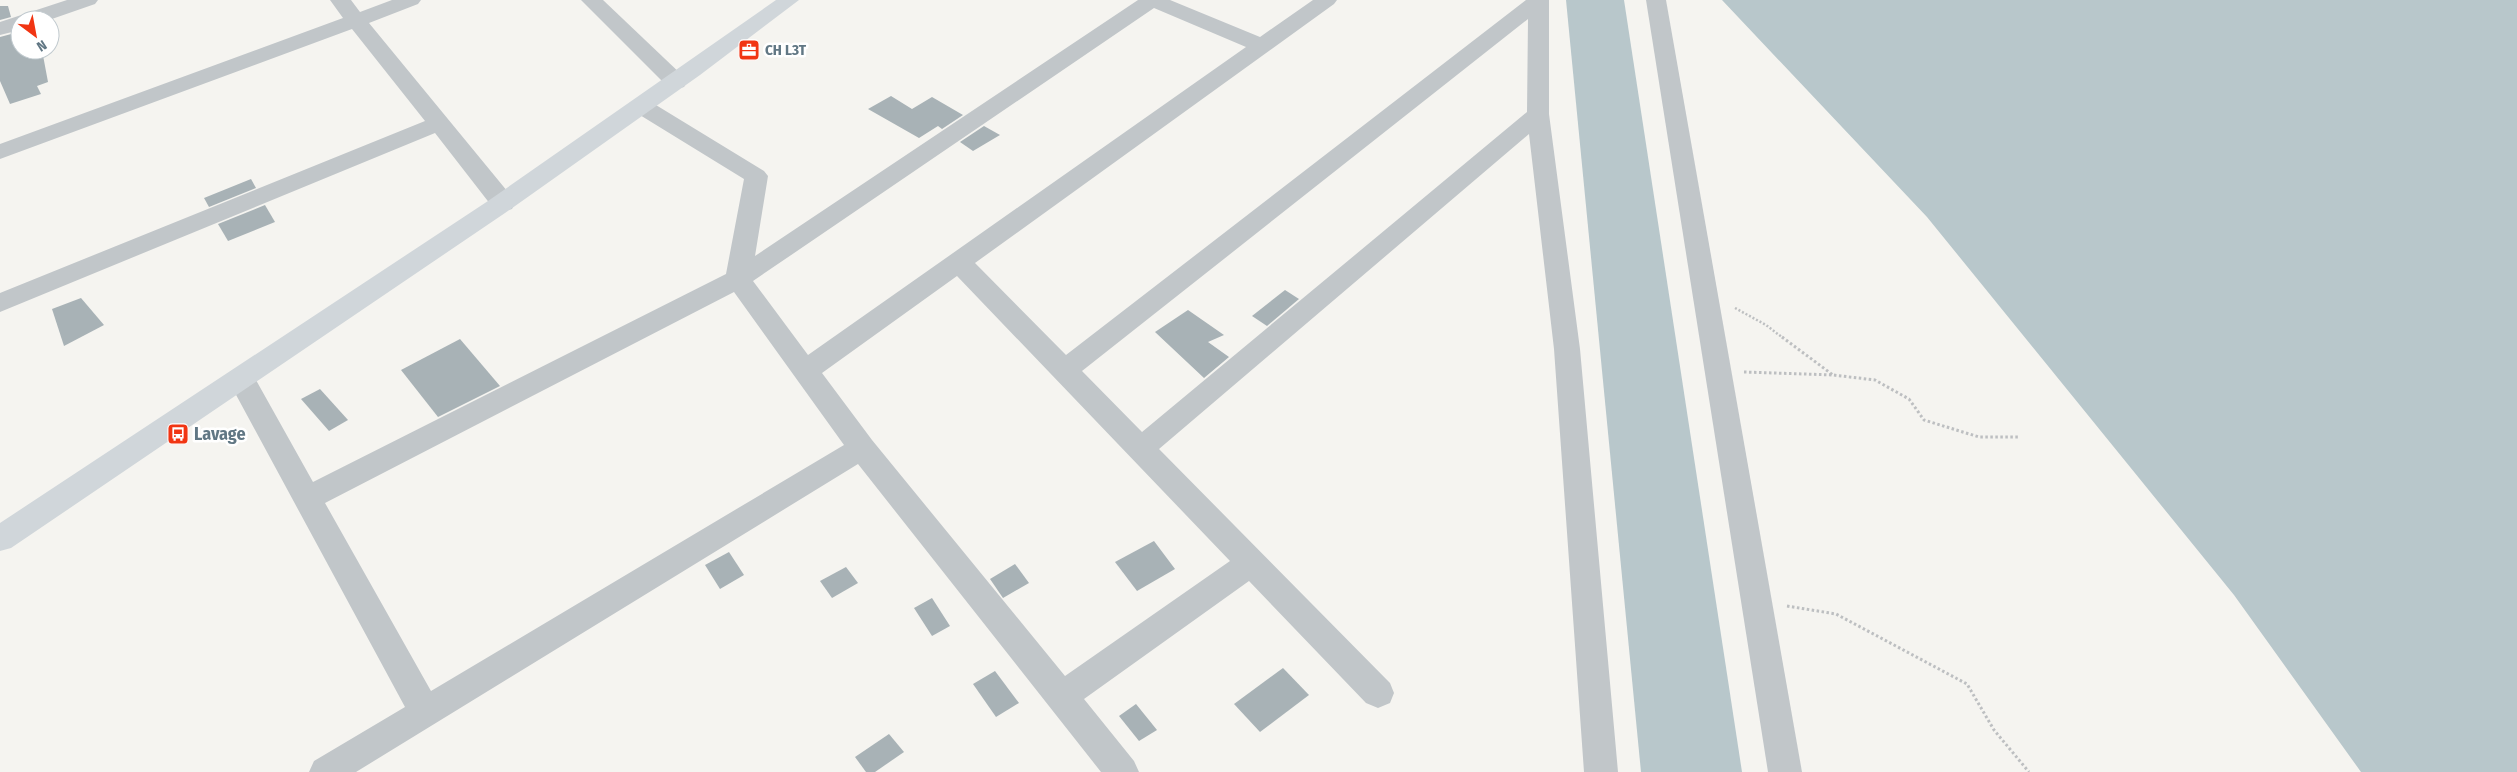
<svg xmlns="http://www.w3.org/2000/svg" width="2517" height="772" font-family="'Fira Sans Condensed',sans-serif">
  <style>
    .water { fill: #b8c7cb }
    .building { fill: #a8b2b6 }
    .lines { fill: none; stroke-linecap: round; stroke-linejoin: round }
    .path-far1 { stroke: #bdbfc1; stroke-width: 2.5; stroke-dasharray: 2 2; stroke-linecap: butt }
    .path { stroke: #bdbfc1; stroke-width: 3; stroke-dasharray: 2.5 2.5; stroke-linecap: butt }
    .minor { fill: #c1c6c9; fill-rule: evenodd }
    .major { fill: #d0d6da; fill-rule: evenodd }
    .labels { text-anchor: middle; stroke-width: 5; stroke-linejoin: round; paint-order: stroke }
    .far-poi-label { font-size: 15px; font-weight: bold; fill: #617784; stroke: #fff; text-anchor: start }
    .poi-label { font-size: 18px; font-weight: bold; fill: #617784; stroke: #fff; text-anchor: start }
  </style>
  <rect width="100%" height="100%" fill="#f5f4f0"/>
  <g class="water">
    <polygon points="1566,0 1624,0 1742,772 1641,772"/>
    <polygon points="1722,0 2517,0 2517,772 2361,772 2234,595 1927,217"/>
  </g>
  <g class="building">
    <polygon points="0,6 8,6 11,17 0,20"/>
    <polygon points="15,33 19,50 42,50 48,82 37,86 41,94 10,104 0,81 0,37"/>
    <polygon points="891,96 912,109 932,97 963,115 942,129 938,126 919,138 868,109"/>
    <polygon points="984,126 1000,135 973,151 960,142"/>
    <polygon points="251,179 256,188 209,207 204,198"/>
    <polygon points="265,205 275,222 228,241 218,224"/>
    <polygon points="1285,290 1299,299 1267,326 1252,316"/>
    <polygon points="81,298 104,325 64,346 52,309"/>
    <polygon points="1188,310 1224,335 1208,342 1229,357 1204,378 1155,332"/>
    <polygon points="460,339 500,386 438,417 401,370"/>
    <polygon points="320,389 348,420 329,431 301,399"/>
    <polygon points="1154,541 1175,569 1137,591 1115,562"/>
    <polygon points="729,552 744,575 720,589 705,565"/>
    <polygon points="1015,564 1029,583 1003,598 990,579"/>
    <polygon points="846,567 858,583 832,598 820,581"/>
    <polygon points="932,598 950,626 932,636 914,608"/>
    <polygon points="1283,668 1309,695 1260,732 1234,704"/>
    <polygon points="995,671 1019,703 996,717 973,684"/>
    <polygon points="1136,704 1157,730 1139,741 1119,716"/>
    <polygon points="889,734 904,752 875,772 866,772 855,757"/>
  </g>
  <g class="lines">
    <polyline class="path-far1" points="1735,308 1766,325 1783,338"/>
    <g class="path">
      <polyline points="1782,337 1833,375"/>
      <polyline points="1744,372 1833,375 1875,380 1909,399 1924,420 1979,437 2018,437"/>
      <polyline points="1787,606 1836,614 1967,684 1994,730 2029,772"/>
    </g>
    <g class="minor">
      <polygon points="67,0 98,0 95,4 49,20 20,20 20,30 0,35 0,22"/>
      <polygon points="330,0 351,0 360,12 392,0 421,0 418,4 369,23 512,197 515,203 512,209 503,211 494,209 435,133 0,312 0,293 425,121 352,29 0,159 0,144 343,18"/>
      <polygon points="581,0 603,0 684,77 687,82 684,87 676,89 668,87"/>
      <path d="M1138,0H1170L1260,37L1313,0H1337L1334,4L975,263L1066,355L1526,0H1549V114L1580,349L1618,772H1584L1554,349L1529,134L1159,449L1390,683L1394,693L1390,703L1378,708L1366,703L1249,581L1084,699L1134,761L1139,772H1101L858,464L356,772H309L314,761L405,707L228,380L232,373L242,370L252,373L313,482L726,274L744,179L635,112L632,107L635,102L643,100L651,102L764,171L768,176L755,256ZM1154,8L1246,47L808,355L753,281ZM1528,19L1527,112L1142,432L1082,371ZM957,276L1230,561L1065,676L872,440L822,373ZM734,292L844,445L431,691L325,503Z"/>
      <polygon points="1646,0 1666,0 1802,772 1768,772"/>
    </g>
    <polygon class="major" points="776,0 799,0 700,75 505,213 11,548 0,551 0,523 488,201"/>
  </g>
  <defs>
    <g id="office-square" transform="scale(1.125)"><rect x="-9" y="-9" width="18" height="18" rx="4" fill="#f13513" stroke="#fff"/><path d="M-6-3h4V-5.5h4V-3h4V5H-6ZM-1-4.5V-3h2v-1.5ZM-6 0V1H6V0Z" fill="#fff"/></g>
    <g id="bus-square" transform="scale(1.125)"><rect x="-9" y="-9" width="18" height="18" rx="4" fill="#f13513" stroke="#fff"/><path d="M-5-6H5V4H4V6H2V4H-2V6H-4V4H-5ZM-3.5-4V0h7V-4ZM-3.5 1.2v1.5H-2V1.2ZM2 1.2v1.5H3.5V1.2Z" fill="#fff"/></g>
  </defs>
  <g fill-rule="evenodd">
    <use href="#office-square" x="749" y="50"/>
    <use href="#bus-square" x="178" y="434"/>
  </g>
  <g class="labels">
    <g class="far-poi-label">
      <text x="765" y="55">CH L3T</text>
    </g>
    <g class="poi-label">
      <text x="194" y="440">Lavage</text>
    </g>
  </g>
  <g transform="translate(35 35) rotate(148)"><circle r="24" fill="#ffffff" stroke="#c0c9ce"/>
  <path d="M0-4L9 19L0 12L-9 19Z" fill="#f13513"/>
  <text y="-8" font-size="14" font-weight="bold" text-anchor="middle" fill="#617784">N</text>
  </g>
</svg>
